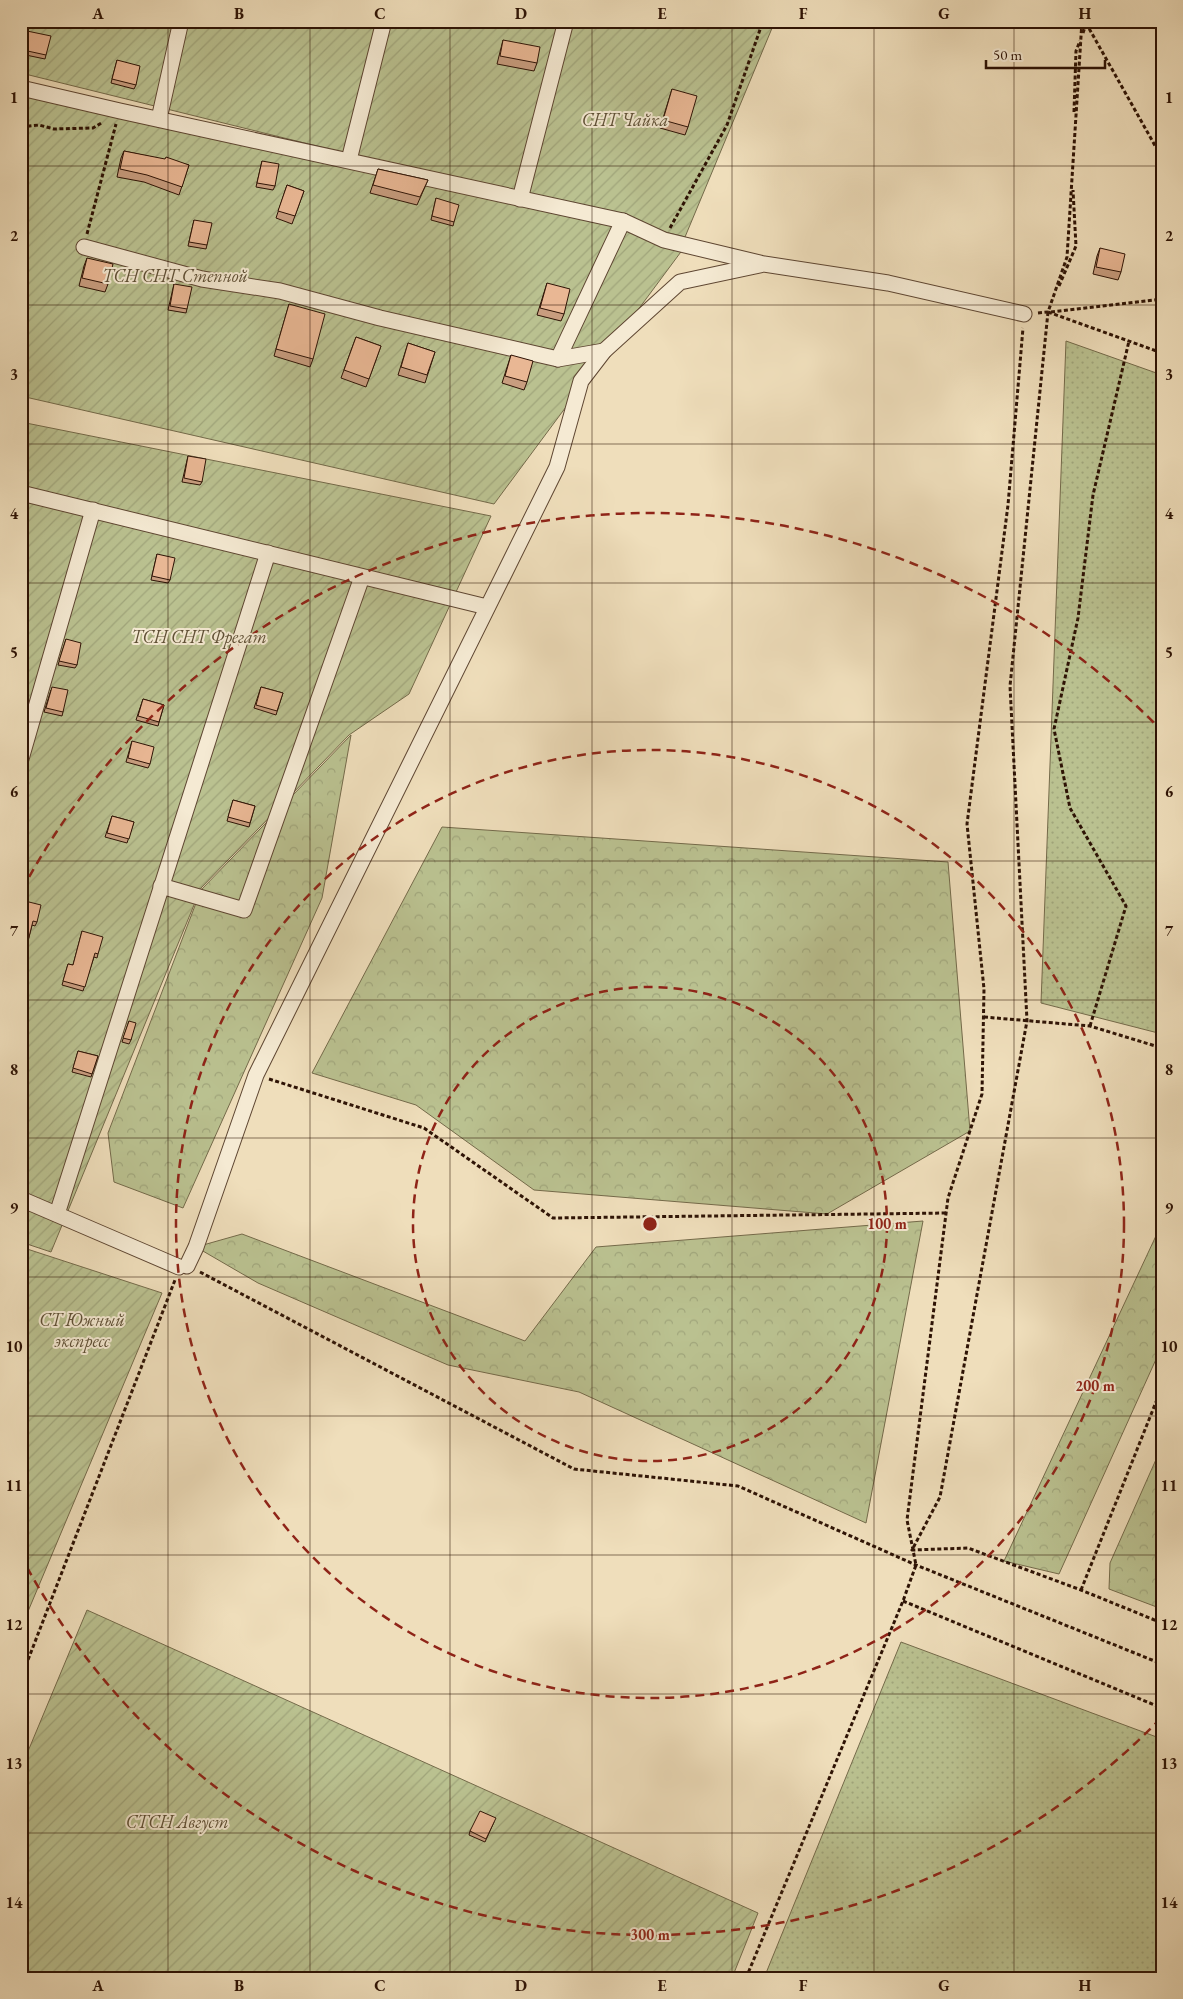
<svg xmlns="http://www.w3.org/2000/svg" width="1183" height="1999" font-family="'EB Garamond',serif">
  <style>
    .grass { fill: url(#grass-dots); stroke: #746a4a }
    .forest { fill: url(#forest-crowns); stroke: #746a4a }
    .garden { fill: url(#garden-furrows); stroke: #746a4a }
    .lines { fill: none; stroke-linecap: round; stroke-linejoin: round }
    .minor-casing { stroke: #5e4632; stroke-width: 17 }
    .path { stroke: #2e1305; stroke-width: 3; stroke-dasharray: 4 2.5; stroke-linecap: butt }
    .minor { stroke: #f5ead3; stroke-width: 15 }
    .wall { fill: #c89d7f; stroke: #2e1305 }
    .building { fill: #e9b794; stroke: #2e1305 }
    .grid { fill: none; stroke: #2e1305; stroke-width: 1; stroke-opacity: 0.55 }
    .ring { fill: none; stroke: #8f2418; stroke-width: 2.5; stroke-dasharray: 9 6 }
    .labels { text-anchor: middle; stroke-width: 4; stroke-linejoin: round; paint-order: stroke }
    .park-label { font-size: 18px; font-style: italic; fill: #5f5036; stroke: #f5ead3 }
    .centre { fill: #8f2418; stroke: #f5ead3; stroke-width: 2.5 }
    .ring-label { font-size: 15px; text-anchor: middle; font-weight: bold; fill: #8f2418; stroke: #f5ead3; stroke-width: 4; stroke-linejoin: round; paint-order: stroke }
    .neatline { fill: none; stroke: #2e1305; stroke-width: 2 }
    .grid-label { font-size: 16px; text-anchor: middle; font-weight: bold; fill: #2e1305 }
  </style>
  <defs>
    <pattern id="grass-dots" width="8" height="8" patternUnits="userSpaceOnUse" patternTransform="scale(1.25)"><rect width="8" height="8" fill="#bac190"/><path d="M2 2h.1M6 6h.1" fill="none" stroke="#a0a57b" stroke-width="1.8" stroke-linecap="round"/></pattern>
    <pattern id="forest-crowns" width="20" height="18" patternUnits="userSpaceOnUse" patternTransform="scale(1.25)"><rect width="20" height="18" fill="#bac190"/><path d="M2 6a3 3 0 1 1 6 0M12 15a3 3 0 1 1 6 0" fill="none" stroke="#a0a57b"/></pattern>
    <pattern id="garden-furrows" width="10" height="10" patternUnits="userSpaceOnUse" patternTransform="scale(1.25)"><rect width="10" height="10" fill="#bac190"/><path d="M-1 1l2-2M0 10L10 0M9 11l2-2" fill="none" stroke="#a0a57b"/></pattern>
  </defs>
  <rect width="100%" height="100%" fill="#efdebb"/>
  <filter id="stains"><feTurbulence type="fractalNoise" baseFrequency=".004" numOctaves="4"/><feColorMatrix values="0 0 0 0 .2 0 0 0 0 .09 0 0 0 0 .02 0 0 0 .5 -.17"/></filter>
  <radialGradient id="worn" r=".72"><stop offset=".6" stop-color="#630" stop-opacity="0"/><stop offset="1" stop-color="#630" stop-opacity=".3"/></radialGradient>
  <g class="grass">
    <polygon points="1066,341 1162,375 1162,1034 1041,1003"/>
    <polygon points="901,1642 1162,1739 1162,1978 764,1978"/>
  </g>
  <g class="forest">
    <polygon points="351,735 322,898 183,1208 114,1182 108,1133 201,890"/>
    <polygon points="442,827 948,862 970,1131 827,1214 534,1190 416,1105 312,1073"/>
    <polygon points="923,1221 866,1523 579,1392 448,1365 258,1283 196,1247 242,1234 525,1341 596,1247"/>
    <polygon points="1162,1223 1162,1346 1059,1574 1004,1561"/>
    <polygon points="1162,1446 1162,1609 1109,1589 1110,1563"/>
  </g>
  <g class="garden">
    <polygon points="21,21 775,21 685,237 21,73"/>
    <polygon points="21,84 689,241 494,504 21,396"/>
    <polygon points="21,422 491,516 409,694 349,735 201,888 51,1252 21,1242"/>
    <polygon points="21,1247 162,1293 21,1628"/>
    <polygon points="87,1610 758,1913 732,1978 21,1978 21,1768"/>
  </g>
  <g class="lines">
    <g class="minor-casing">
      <g id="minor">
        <polyline points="21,88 120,111 623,221 664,240 760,263"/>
        <polyline points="159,119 181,21"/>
        <polyline points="349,160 384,21"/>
        <polyline points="520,199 566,21"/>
        <polyline points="84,247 202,279 280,291 380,318 558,359 604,351"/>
        <polyline points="558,359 623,221"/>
        <polyline points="21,493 487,607"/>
        <polyline points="21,759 93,510"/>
        <polyline points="161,886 244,910 362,577"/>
        <polyline points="21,1199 179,1267"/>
        <polyline points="57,1214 268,553"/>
        <polyline points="187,1266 196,1247 256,1075 557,467 581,381 604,351 680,282 764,264 888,283 1024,314"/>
      </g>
    </g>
    <g class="path">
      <polyline points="1086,23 1162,158"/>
      <polyline points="1083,33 1087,21"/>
      <polyline points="1074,112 1076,51 1080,41"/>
      <polyline points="21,127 39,125 54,129 93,128 103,122"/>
      <polyline points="670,228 727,125 763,21"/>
      <polyline points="87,234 116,124"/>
      <polyline points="1059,286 1076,246 1073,190"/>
      <polyline points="1048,312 1010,686 1027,1021 940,1497 912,1550 968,1548 1081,1590 1162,1623"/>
      <polyline points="1048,312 1162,353"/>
      <polyline points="1051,312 1162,299"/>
      <polyline points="1038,313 1048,312 1067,257 1082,21"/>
      <polyline points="984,1017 1090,1026 1162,1048"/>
      <polyline points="1090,1026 1126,906 1070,808 1054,729 1078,618 1093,495 1129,341"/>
      <polyline points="269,1079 424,1128 553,1218 946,1213"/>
      <polyline points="200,1272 574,1469 738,1486 916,1565 1162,1664"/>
      <polyline points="1081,1590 1162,1387"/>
      <polyline points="903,1601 1162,1708"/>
      <polyline points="21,1678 175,1280"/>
      <polyline points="746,1978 903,1601 916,1565 907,1520 948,1198 982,1094 984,989 967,824 1008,505 1023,328"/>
    </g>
    <use href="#minor" class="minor"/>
  </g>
  <g class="wall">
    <polygon points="27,31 46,55 45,59 21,54"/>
    <polygon points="503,40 537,63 534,71 497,64"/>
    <polygon points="117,60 136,85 134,89 111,83"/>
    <polygon points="672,89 688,127 685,135 660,128"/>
    <polygon points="124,151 189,165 179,195 144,182 117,177 121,158"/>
    <polygon points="262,161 275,186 273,190 256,187"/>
    <polygon points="378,169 428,180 417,205 370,193"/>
    <polygon points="287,185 304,191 292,224 276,218"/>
    <polygon points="436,198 454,222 453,226 431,220"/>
    <polygon points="194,220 207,245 206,249 188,246"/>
    <polygon points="1100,248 1121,272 1118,280 1093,274 1097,256"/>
    <polygon points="87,258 108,284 105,292 79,286 84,266"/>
    <polygon points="547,283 564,314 561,321 537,315"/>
    <polygon points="174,284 187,309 186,313 168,310"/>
    <polygon points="289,304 313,359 310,367 274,356"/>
    <polygon points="356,337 381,346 366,387 341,378"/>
    <polygon points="408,343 435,352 425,383 398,375"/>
    <polygon points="511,355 527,382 524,390 502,383"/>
    <polygon points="188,456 202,482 200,485 182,482"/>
    <polygon points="157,554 170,580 168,583 151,580"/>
    <polygon points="66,639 77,665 75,668 58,665"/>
    <polygon points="261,687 283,693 276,715 254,708"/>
    <polygon points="51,690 63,712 62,716 44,712"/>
    <polygon points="143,699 164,705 158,726 136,720"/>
    <polygon points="132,741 150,764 148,768 126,762"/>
    <polygon points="233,800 255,806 249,827 227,821"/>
    <polygon points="112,816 134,822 127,843 105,837"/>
    <polygon points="21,900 37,922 35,926 32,925 22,965 21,965"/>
    <polygon points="82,931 98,954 97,958 94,957 83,991 62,985 68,964 73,965"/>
    <polygon points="129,1021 131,1040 129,1044 122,1042"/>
    <polygon points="78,1051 98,1056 91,1077 72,1072"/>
    <polygon points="494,1822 485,1842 469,1835 470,1831"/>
  </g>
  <g class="building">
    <polygon points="27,31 51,36 46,55 23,50"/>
    <polygon points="503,40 540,47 537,63 500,56"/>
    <polygon points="117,60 140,66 136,85 112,79"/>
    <polygon points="672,89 697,96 688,127 663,120"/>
    <polygon points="124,151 165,159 166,157 189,165 182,187 147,175 120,169"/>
    <polygon points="262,161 279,164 275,186 257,183"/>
    <polygon points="378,169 428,180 420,197 373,185"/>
    <polygon points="287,185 304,191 295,216 278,211"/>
    <polygon points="436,198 459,205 454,222 432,216"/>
    <polygon points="194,220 212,223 207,245 189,242"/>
    <polygon points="1100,248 1125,254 1121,272 1096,267"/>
    <polygon points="87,258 113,264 108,284 82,278"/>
    <polygon points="547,283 570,289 564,314 540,308"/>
    <polygon points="174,284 192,287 187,309 170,306"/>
    <polygon points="289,304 325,314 313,359 276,349"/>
    <polygon points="356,337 381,346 369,379 344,370"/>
    <polygon points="408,343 435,352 427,375 401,367"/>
    <polygon points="511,355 533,361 527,382 505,376"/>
    <polygon points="188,456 206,459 202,482 184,478"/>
    <polygon points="157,554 175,558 170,580 152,576"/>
    <polygon points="66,639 81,643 77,665 59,661"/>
    <polygon points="52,687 68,690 63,712 46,708"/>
    <polygon points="261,687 283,693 277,711 256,705"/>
    <polygon points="143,699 164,705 159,722 138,716"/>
    <polygon points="132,741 154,747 150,764 128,758"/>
    <polygon points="233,800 255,806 250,823 228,817"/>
    <polygon points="112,816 134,822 129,839 107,833"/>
    <polygon points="21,900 41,905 37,922 33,921 23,961 21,961"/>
    <polygon points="82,931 103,937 98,954 95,953 85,987 63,981 68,964 73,965"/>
    <polygon points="129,1021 136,1023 131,1040 123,1038"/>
    <polygon points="78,1051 98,1056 92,1074 73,1068"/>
    <polygon points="21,1114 24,1115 21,1124"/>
    <polygon points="480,1811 496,1818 486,1839 470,1831"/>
  </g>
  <path class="grid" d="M168,21V1978M310,21V1978M450,21V1978M592,21V1978M732,21V1978M874,21V1978M1014,21V1978M21,166H1162M21,305H1162M21,444H1162M21,583H1162M21,722H1162M21,861H1162M21,1000H1162M21,1138H1162M21,1277H1162M21,1416H1162M21,1555H1162M21,1694H1162M21,1833H1162"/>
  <g class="ring">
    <circle cx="650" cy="1224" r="237"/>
    <circle cx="650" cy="1224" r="474"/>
    <path d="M1161 1718A711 711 0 0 1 22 1558M22 890A711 711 0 0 1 1161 730"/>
  </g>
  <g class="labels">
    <g class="park-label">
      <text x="625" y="126">СНТ Чайка</text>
      <text x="175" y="282">ТСН СНТ Степной</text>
      <text x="199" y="643">ТСН СНТ Фрегат</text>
      <text x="82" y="1326">СТ Южный<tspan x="82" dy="21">экспресс</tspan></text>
      <text x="177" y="1828">СТСН Август</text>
    </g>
  </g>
  <circle cx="650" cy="1224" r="8" class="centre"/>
  <g class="ring-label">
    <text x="887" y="1229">100 m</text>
    <text x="1095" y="1391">200 m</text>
    <text x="650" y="1940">300 m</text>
  </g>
  <rect width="1183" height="1999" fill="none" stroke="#efdebb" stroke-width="55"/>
  <path d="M986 60v8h119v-8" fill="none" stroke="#2e1305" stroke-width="2.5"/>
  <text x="993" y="60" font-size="15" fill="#2e1305" stroke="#f5ead3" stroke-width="4" paint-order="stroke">50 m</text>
  <rect x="28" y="28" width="1128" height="1944" class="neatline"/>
  <g class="grid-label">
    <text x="98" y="19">A</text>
    <text x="239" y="19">B</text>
    <text x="380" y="19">C</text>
    <text x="521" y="19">D</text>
    <text x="662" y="19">E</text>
    <text x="803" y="19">F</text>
    <text x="944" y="19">G</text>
    <text x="1085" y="19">H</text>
    <text x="14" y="103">1</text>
    <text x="1169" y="103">1</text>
    <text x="14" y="241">2</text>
    <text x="1169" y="241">2</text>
    <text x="14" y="380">3</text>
    <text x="1169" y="380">3</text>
    <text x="14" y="519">4</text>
    <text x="1169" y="519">4</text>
    <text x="14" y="658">5</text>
    <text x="1169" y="658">5</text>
    <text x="14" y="797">6</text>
    <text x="1169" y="797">6</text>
    <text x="14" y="936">7</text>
    <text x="1169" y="936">7</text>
    <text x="14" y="1075">8</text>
    <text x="1169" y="1075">8</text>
    <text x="14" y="1213">9</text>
    <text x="1169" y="1213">9</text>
    <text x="14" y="1352">10</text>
    <text x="1169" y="1352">10</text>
    <text x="14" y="1491">11</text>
    <text x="1169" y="1491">11</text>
    <text x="14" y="1630">12</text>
    <text x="1169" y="1630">12</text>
    <text x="14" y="1769">13</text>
    <text x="1169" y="1769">13</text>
    <text x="14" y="1908">14</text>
    <text x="1169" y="1908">14</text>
    <text x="98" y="1991">A</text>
    <text x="239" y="1991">B</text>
    <text x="380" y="1991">C</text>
    <text x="521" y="1991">D</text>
    <text x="662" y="1991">E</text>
    <text x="803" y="1991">F</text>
    <text x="944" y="1991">G</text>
    <text x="1085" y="1991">H</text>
  </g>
  <rect width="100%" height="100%" filter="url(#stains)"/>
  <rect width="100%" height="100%" fill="url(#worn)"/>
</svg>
